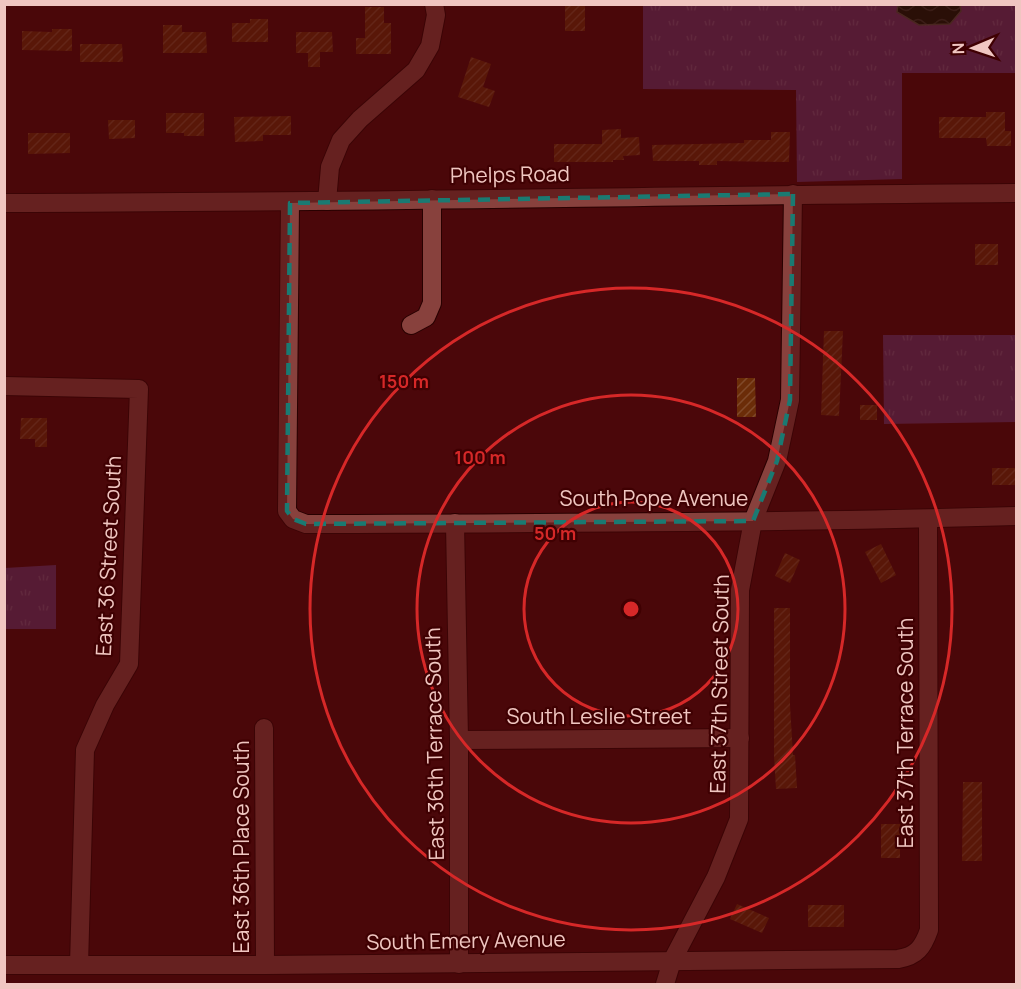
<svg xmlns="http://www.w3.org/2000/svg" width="1021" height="989" font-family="Manrope,sans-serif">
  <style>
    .grass { fill: url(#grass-tufts) }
    .water { fill: url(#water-waves); stroke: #4a4d3d; stroke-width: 1.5 }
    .building { fill: url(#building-hatch) }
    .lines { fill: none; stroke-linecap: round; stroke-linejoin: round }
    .minor-casing { stroke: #280000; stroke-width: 20 }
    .minor { stroke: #88413d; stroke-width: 18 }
    .marked { fill: none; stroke: #1a7a72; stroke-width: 4.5; stroke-dasharray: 12 8; stroke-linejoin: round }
    .ring { fill: none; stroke: #d62828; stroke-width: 3 }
    .labels { text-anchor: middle; stroke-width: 4.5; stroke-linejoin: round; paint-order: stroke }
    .street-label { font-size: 21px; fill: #f0c6c1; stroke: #3f0002 }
    .centre { fill: #d62828; stroke: #3f0002; stroke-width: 3 }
    .ring-label { font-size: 18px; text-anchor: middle; font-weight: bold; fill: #d62828; stroke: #3f0002; stroke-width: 4.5; stroke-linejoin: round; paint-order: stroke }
  </style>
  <defs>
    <pattern id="grass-tufts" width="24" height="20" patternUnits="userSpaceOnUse" patternTransform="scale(1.5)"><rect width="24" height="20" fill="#653468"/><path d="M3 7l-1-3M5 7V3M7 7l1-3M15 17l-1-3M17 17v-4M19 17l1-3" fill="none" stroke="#7b507c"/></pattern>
    <pattern id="water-waves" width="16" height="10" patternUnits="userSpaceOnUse" patternTransform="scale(1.5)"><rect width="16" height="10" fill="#031905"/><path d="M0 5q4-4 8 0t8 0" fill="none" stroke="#283928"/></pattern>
    <pattern id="building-hatch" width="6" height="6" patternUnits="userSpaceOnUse" patternTransform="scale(1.5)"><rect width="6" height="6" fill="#6b2c08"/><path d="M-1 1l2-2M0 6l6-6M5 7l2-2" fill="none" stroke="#80492a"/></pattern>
  </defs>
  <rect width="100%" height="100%" fill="#4b070a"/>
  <g class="grass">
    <polygon points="643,5 1016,5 1016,73 902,73 902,179 797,182 796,90 643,89"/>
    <polygon points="883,335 1016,335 1016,422 884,424"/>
    <polygon points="56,565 56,629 5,629 5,568"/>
  </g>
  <polygon class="water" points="898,4 960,5 961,11 950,24 919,25 897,12"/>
  <g class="building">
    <rect x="565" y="4" width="20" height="27"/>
    <polygon points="365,7 384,7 384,23 391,23 391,54 356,54 356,38 365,38"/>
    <polygon points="250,19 268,19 268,42 232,42 232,23 250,23"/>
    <polygon points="163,25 182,25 182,32 206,32 207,53 163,53"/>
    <polygon points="52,29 72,29 72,51 22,50 22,31 52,32"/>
    <polygon points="296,32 332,32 333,52 320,52 320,67 308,67 308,53 296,53"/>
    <polygon points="80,44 122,44 123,62 80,62"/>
    <polygon points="471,57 491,64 483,87 495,91 489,107 458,97"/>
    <polygon points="986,112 1005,112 1005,131 1011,131 1011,146 987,146 986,138 939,138 939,117 986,117"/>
    <polygon points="166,113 204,113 204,136 184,136 184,133 166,133"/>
    <polygon points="291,116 291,135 263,135 263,141 235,142 234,117"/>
    <polygon points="108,120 135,120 135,138 109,139"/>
    <polygon points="621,129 621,138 639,137 640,155 623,156 624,160 613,160 613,162 554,162 554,144 602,144 602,130"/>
    <polygon points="771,132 790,132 789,162 717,161 717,165 699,165 699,161 653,161 652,145 744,143 744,140 771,140"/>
    <polygon points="28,133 70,133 70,153 28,154"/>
    <rect x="975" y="244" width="23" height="21"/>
    <polygon points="824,331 843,331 839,416 821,415"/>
    <polygon points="737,378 755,378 756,417 737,417"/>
    <rect x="860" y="405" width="17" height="15"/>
    <polygon points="21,418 47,418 47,447 35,447 35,439 20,439"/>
    <rect x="992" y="468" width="25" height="17"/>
    <polygon points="881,544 896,575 881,583 865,552"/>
    <polygon points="785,553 800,560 790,583 775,576"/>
    <polygon points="774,608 790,608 790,705 793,755 795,755 797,788 776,789 774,756"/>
    <polygon points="963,782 982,782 982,861 962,861"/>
    <rect x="881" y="824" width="19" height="34"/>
    <polygon points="737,904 769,918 762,933 730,919"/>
    <rect x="808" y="905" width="36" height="22"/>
  </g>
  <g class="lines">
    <g class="minor-casing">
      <g id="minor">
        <polyline points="327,201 330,167 341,140 360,119 416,70 430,46 436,15 434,4"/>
        <path d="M4,203C342,203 679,195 1016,193"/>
        <path d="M290,203L287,511L293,519L306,524C543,523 780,523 1016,516"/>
        <polyline points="411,325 426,317 432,303 432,199"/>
        <polyline points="4,386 139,389 129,664 105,705 85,750 79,965"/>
        <polyline points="455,523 459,740 459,964"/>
        <polyline points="264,728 265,965"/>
        <polyline points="459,740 740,738"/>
        <path d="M4,965H265L898,959C917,956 923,947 929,930L928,519"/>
        <polyline points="665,984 672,961 716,877 739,819 740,590 753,521 777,461 790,400 793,194"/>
      </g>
    </g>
    <use href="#minor" class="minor"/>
  </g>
  <path d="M0 0H1021V989H0ZM793,194L790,400L777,461L753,521L306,524L293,519L287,511L290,203Z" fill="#4b070a" fill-opacity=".55" fill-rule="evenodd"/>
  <path class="marked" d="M793,194L790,400L777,461L753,521L306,524L293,519L287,511L290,203Z"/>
  <g class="ring">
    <circle cx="631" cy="609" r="107"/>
    <circle cx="631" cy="609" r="214"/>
    <circle cx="631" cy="609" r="321"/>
  </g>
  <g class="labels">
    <g class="street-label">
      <text transform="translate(510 175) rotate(-1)" y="7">Phelps Road</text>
      <text x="654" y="506">South Pope Avenue</text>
      <text transform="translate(109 556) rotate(-87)" y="7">East 36 Street South</text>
      <text transform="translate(720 684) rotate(-89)" y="7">East 37th Street South</text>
      <text x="599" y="724">South Leslie Street</text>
      <text transform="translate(906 733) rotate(-90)" y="7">East 37th Terrace South</text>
      <text transform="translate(435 744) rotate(-91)" y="7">East 36th Terrace South</text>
      <text transform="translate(242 847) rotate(-90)" y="7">East 36th Place South</text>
      <text transform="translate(466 941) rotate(-1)" y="7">South Emery Avenue</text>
    </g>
  </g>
  <circle cx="631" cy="609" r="9" class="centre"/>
  <g class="ring-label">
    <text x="404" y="388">150 m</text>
    <text x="480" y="464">100 m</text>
    <text x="555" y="540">50 m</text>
  </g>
  <rect width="1021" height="989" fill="none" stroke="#f0c6c1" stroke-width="12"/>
  <g transform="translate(973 48) rotate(268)" stroke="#3f0002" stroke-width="4.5" paint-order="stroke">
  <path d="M0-4.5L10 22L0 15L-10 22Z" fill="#f0c6c1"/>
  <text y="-9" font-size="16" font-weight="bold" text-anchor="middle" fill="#f0c6c1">N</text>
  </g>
</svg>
